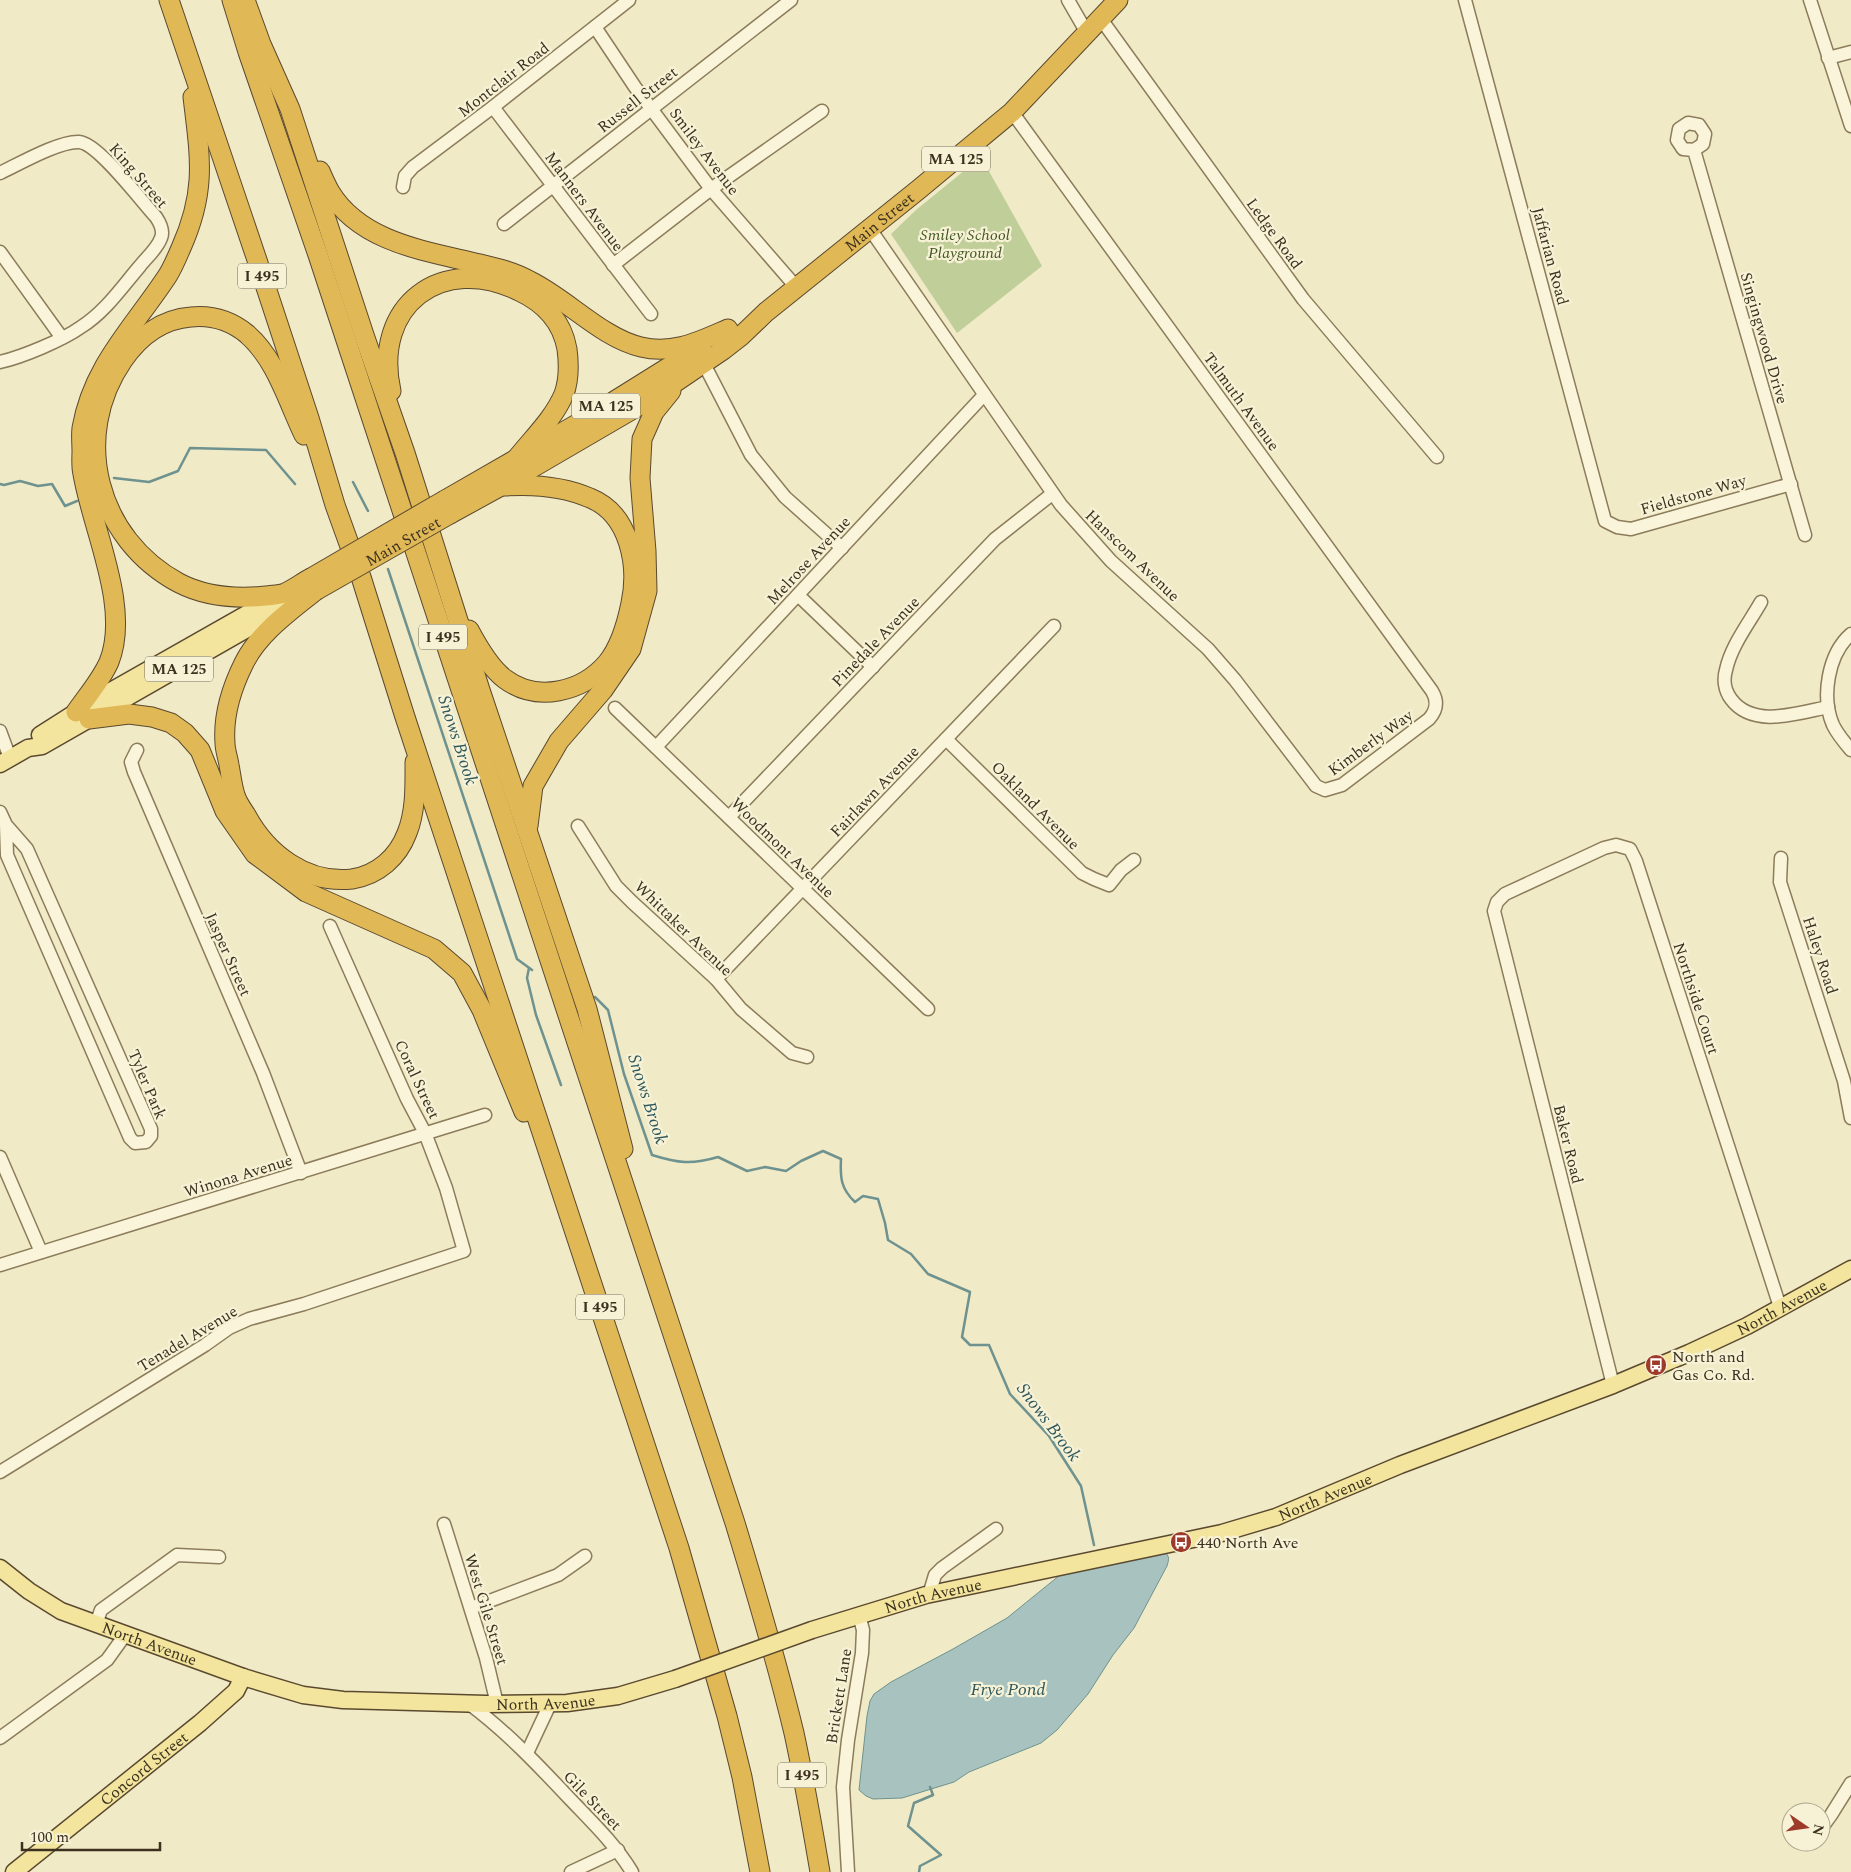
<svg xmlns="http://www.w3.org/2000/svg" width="1851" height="1872" font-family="Spectral,serif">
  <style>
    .green { fill: #c0ce99 }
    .water { fill: #a8c3bf; stroke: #6e928f }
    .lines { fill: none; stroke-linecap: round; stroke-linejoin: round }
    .stream { stroke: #6e928f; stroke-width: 2.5 }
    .minor-casing { stroke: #8c7c5b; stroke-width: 15 }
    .major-casing { stroke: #5a492f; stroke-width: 19 }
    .highway-casing { stroke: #5a492f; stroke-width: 21 }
    .minor { stroke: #faf5da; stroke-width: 12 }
    .major { stroke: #f3e59e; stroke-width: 16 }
    .highway { stroke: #e0b856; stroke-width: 19 }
    .major-bridge-casing { stroke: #5a492f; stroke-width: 19; stroke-linecap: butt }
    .highway-bridge-casing { stroke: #5a492f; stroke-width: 21; stroke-linecap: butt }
    .major-bridge { stroke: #f3e59e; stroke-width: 16 }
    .highway-bridge { stroke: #e0b856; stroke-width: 19 }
    .labels { text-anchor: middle; stroke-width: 4.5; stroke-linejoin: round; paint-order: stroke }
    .shield { fill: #f7f2d6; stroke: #746b56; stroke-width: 1 }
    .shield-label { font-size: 15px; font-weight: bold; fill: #3c311f }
    .street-label { font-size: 16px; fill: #3c311f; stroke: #f7f2d6 }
    .park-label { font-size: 16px; font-style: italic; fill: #445925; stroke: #f7f2d6 }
    .poi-label { font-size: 16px; fill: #3c311f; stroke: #f7f2d6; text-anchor: start }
    .water-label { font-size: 18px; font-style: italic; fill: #2e585c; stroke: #f7f2d6 }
  </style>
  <rect width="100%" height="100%" fill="#f0eac6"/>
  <polygon class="green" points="981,157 1042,266 957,333 891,234 916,210"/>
  <path class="water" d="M1164,1552C1170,1556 1169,1559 1167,1566L1134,1628L1113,1655L1088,1694L1057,1730L1041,1743L969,1772L954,1782L902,1798L873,1799L866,1796L859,1790L867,1716L870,1701L874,1694L891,1682L953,1649L1007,1618L1060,1575Z"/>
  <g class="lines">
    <g class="stream">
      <polyline points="114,478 149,482 178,471 190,448 266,450 295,484"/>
      <polyline points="353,482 368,511"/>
      <polyline points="0,484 4,485 20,481 38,486 52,484 65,506 77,501"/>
      <polyline points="388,569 517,959 532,970"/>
      <polyline points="529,968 527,978 536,1015 561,1085"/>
      <path d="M595,997L608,1010L624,1074L652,1155C678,1163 691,1165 718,1157L747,1171L765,1167L786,1171L801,1161L823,1151L841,1159C840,1178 841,1189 855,1202L863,1196L878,1199L885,1223L888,1240L911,1254L928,1274L970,1292L962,1337L970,1345H989L1010,1394L1049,1436L1081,1486L1094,1545"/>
      <polyline points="919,1872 920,1866 941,1855 908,1826 914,1803 933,1795 930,1787"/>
    </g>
    <g class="minor-casing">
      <g id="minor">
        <polyline points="1068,0 1087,33"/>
        <polyline points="1465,0 1605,521 1617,527 1631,529 1791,484"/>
        <polyline points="1810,0 1851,126"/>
        <polyline points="1101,19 1303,299 1437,457"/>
        <polyline points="595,27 635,87 711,189 797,288"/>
        <polyline points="1828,58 1851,52"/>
        <polyline points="493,107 651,314"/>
        <polyline points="1694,150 1683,149 1677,140 1679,129 1688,123 1699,125 1705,134 1703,144 1694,150 1805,535"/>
        <path d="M0,173C19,164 59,141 79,142C98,143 141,201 156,217C160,223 164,231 161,238C157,249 147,257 140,266C122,287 105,312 81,327C63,340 22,357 0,362"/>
        <polyline points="403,187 405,176 413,167 493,107 629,0"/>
        <polyline points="504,224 791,0"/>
        <path d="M870,229L1061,505L1111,561L1208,649L1235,680L1316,786L1325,790L1342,785L1429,719C1437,710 1438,701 1432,691L1012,112"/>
        <polyline points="0,252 62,338"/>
        <polyline points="613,265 711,189 822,111"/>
        <polyline points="704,364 751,455 785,497 842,548"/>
        <polyline points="798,595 873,667"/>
        <path d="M1761,602C1749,623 1731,646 1726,670C1723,680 1725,691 1731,699C1753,729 1798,713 1828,707"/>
        <path d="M1851,634C1828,654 1821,697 1833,725C1838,735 1844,742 1851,750"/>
        <polyline points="615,708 928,1009"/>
        <polyline points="0,731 10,758"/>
        <polyline points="946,739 1082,873 1094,879 1109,885 1121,870 1134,860"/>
        <polyline points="656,747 984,395"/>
        <polyline points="137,750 131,762 134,772 263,1073 301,1173"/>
        <polyline points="0,812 6,825 27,849 151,1129 151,1136 146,1142 135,1143 130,1138 7,855 6,825"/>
        <polyline points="729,817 995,539 1052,494"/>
        <polyline points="578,826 616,886 632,902 716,979 741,1009 792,1053 807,1057"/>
        <polyline points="1781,858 1780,882 1844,1081 1851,1118"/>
        <polyline points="716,979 1054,626"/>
        <polyline points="0,1157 41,1252"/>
        <polyline points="0,1265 485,1115"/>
        <polyline points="1613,1385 1494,911 1497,902 1505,894 1604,848 1616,845 1630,849 1636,861 1780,1307"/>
        <polyline points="0,1472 205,1345 229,1328 249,1319 304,1304 464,1251 446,1188 425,1133 407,1099 330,926"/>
        <polyline points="444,1524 486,1658 497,1704"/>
        <polyline points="929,1595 935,1575 942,1568 996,1529"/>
        <polyline points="471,1608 558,1575 585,1556"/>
        <polyline points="96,1624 101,1610 177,1555 219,1557"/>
        <path d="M468,1703C506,1731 538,1765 570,1799C592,1822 615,1844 632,1872"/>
        <polyline points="0,1738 107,1660 125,1635"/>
        <polyline points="527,1753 550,1704"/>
        <polyline points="1821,1829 1831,1815 1851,1783"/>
        <polyline points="571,1872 618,1850"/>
        <polyline points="848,1872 843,1787 848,1740 862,1653 863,1630 859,1615"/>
      </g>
    </g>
    <g class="major-casing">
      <g id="major">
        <polyline points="40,735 95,700 282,594"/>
        <polyline points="0,764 28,748 42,746 289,605"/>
        <path id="s1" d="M0,1568L29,1591L61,1611L243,1677L303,1695L343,1700L486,1704L567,1703L618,1696L675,1679"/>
        <path id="s2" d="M812,1630L926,1595L1222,1533L1276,1517L1400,1465L1613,1385L1689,1353L1747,1326L1851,1269"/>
        <path id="s3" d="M14,1872L200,1723L236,1691L243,1677"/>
      </g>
    </g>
    <g class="highway-casing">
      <g id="highway">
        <polyline points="169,0 256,257 309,418 335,505 361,577 405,717 679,1548 727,1716 742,1777 760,1872"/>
        <path d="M232,0L248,52L318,255L735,1523C756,1592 777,1662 794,1733C804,1779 812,1825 820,1872"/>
        <polyline points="245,0 261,44 290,109 364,335 405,453 480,690 587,1009 623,1149"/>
        <path d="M320,171C323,178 326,185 330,192C361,243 427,251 480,264C497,268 515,272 530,281C567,299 602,338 641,347C673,355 700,341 728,329"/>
        <path d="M391,391C372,305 442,253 519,291C545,303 562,321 567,349C569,364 569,380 564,394C554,418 533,438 517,458"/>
        <path d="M304,435C288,402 276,359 247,334C231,321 211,315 191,317C162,319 139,337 123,360C70,437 97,539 179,583C206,597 236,599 266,596C272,595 280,595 285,593C294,589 303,582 311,578"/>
        <polyline points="445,500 584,420 701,347"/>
        <path id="s4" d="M450,514L501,486L652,398L723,350L741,336L766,312L918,190L1012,112L1118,0"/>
        <path d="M315,591C289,612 259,633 244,663C232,687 223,716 225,743C225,750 228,758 229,765C231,775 232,786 235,795C237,802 242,809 246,815C267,854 306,884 352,879C378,875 398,857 407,833C416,811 415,785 415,762"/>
        <path d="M469,630C477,645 490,668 505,679C537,703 582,692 607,663C620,647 627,623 631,603C639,566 630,514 590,498C563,486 534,484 504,486"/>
        <path d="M76,712C87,696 101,680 109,662C131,607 92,529 83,474C81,466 82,458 82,451C82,444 81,436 82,428C93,365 134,327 168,275C173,267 177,257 181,248C207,190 200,157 193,97"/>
        <polyline points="89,719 129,714 152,717 171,723 185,733 200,750 225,811 255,854 306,892 434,949 462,973 482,1010 524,1112"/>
        <polyline points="528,826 533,786 559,741 603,690 631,649 647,591 646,551 640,478 642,439 654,412 671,391"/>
      </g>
    </g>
    <use href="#minor" class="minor"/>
    <use href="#major" class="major"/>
    <use href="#highway" class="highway"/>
    <g class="major-bridge-casing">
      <polyline id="major-bridge" points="675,1679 812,1630"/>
    </g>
    <g class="highway-bridge-casing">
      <g id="highway-bridge">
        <polyline points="311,578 445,500"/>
        <path id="s5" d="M315,591L450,514"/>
      </g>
    </g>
    <use href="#major-bridge" class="major-bridge"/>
    <use href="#highway-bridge" class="highway-bridge"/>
  </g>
  <defs>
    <g id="bus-disc" transform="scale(1.125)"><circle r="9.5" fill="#9d3a29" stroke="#f7f2d6"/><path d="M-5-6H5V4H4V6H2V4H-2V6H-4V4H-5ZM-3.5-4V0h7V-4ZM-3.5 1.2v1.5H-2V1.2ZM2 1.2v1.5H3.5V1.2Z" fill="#fff"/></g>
  </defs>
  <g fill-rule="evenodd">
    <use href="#bus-disc" x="1656" y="1365"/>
    <use href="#bus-disc" x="1181" y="1542"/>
  </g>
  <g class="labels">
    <g class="shield">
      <rect x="922" y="146.5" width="68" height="25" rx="4"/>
      <rect x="238" y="263.5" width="48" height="25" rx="4"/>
      <rect x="572" y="393.5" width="68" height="25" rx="4"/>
      <rect x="419" y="624.5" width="48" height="25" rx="4"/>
      <rect x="145" y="656.5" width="68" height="25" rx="4"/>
      <rect x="576" y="1294.5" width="48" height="25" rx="4"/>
      <rect x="778" y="1762.5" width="48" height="25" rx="4"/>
    </g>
    <g class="shield-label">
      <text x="956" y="164">MA 125</text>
      <text x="262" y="281">I 495</text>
      <text x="606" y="411">MA 125</text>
      <text x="443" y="642">I 495</text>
      <text x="179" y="674">MA 125</text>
      <text x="600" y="1312">I 495</text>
      <text x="802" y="1780">I 495</text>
    </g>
    <g class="street-label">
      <text transform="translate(503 79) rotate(-38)" y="6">Montclair Road</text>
      <text transform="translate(637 99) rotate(-38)" y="6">Russell Street</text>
      <text transform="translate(705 151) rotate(53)" y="6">Smiley Avenue</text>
      <text transform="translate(139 175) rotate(49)" y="6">King Street</text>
      <text transform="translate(585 201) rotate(53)" y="6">Manners Avenue</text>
      <text dy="6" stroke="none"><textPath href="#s4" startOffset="521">Main Street</textPath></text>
      <text transform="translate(1275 233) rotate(54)" y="6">Ledge Road</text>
      <text transform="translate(1551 256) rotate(75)" y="6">Jaffarian Road</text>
      <text transform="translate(1765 338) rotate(74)" y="6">Singingwood Drive</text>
      <text transform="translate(1242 401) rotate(54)" y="6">Talmuth Avenue</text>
      <text transform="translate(1693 494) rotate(-16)" y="6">Fieldstone Way</text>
      <text dy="6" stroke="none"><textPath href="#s5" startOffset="101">Main Street</textPath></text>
      <text transform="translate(1133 555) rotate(44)" y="6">Hanscom Avenue</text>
      <text transform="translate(808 560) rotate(-47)" y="6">Melrose Avenue</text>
      <text transform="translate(875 641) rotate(-46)" y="6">Pinedale Avenue</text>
      <text transform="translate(1370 742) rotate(-36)" y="6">Kimberly Way</text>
      <text transform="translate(874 791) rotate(-46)" y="6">Fairlawn Avenue</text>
      <text transform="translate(1036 805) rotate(45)" y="6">Oakland Avenue</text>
      <text transform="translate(783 847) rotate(44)" y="6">Woodmont Avenue</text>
      <text transform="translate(684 928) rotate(44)" y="6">Whittaker Avenue</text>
      <text transform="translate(229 954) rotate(66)" y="6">Jasper Street</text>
      <text transform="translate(1821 955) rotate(72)" y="6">Haley Road</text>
      <text transform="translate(1697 998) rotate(72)" y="6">Northside Court</text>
      <text transform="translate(418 1079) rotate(65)" y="6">Coral Street</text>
      <text transform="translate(148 1084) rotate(67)" y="6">Tyler Park</text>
      <text transform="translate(1569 1144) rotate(76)" y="6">Baker Road</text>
      <text transform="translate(238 1175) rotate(-17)" y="6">Winona Avenue</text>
      <text dy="6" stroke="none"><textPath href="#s2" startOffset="1026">North Avenue</textPath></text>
      <text transform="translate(187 1338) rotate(-31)" y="6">Tenadel Avenue</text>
      <text dy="6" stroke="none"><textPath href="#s2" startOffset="531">North Avenue</textPath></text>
      <text dy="6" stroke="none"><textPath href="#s2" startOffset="126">North Avenue</textPath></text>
      <text transform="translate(487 1609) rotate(73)" y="6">West Gile Street</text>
      <text dy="6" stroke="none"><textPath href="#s1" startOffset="169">North Avenue</textPath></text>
      <text transform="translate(838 1696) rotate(-81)" y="6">Brickett Lane</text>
      <text dy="6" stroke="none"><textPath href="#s1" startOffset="574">North Avenue</textPath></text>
      <text dy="6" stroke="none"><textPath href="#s3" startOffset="166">Concord Street</textPath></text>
      <text transform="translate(593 1800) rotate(46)" y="6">Gile Street</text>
    </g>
    <g class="park-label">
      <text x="965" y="240">Smiley School<tspan x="965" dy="18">Playground</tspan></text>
    </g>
    <g class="poi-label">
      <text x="1672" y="1362">North and<tspan x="1672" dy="18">Gas Co. Rd.</tspan></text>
      <text x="1197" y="1548">440 North Ave</text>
    </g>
    <g class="water-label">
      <text transform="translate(458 740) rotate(72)" y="6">Snows Brook</text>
      <text transform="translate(648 1099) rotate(72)" y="6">Snows Brook</text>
      <text transform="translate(1049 1422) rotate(53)" y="6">Snows Brook</text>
      <text x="1008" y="1695">Frye Pond</text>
    </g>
  </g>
  <g transform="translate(1806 1827) rotate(103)"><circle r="24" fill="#f7f2d6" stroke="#aca58d"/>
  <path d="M0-4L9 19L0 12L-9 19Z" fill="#9d3a29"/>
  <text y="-8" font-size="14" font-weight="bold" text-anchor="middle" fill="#3c311f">N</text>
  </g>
  <path d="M22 1842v8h138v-8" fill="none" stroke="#3c311f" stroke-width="2.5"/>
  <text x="30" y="1842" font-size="15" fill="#3c311f" stroke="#f7f2d6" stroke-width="4" paint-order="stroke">100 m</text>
</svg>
